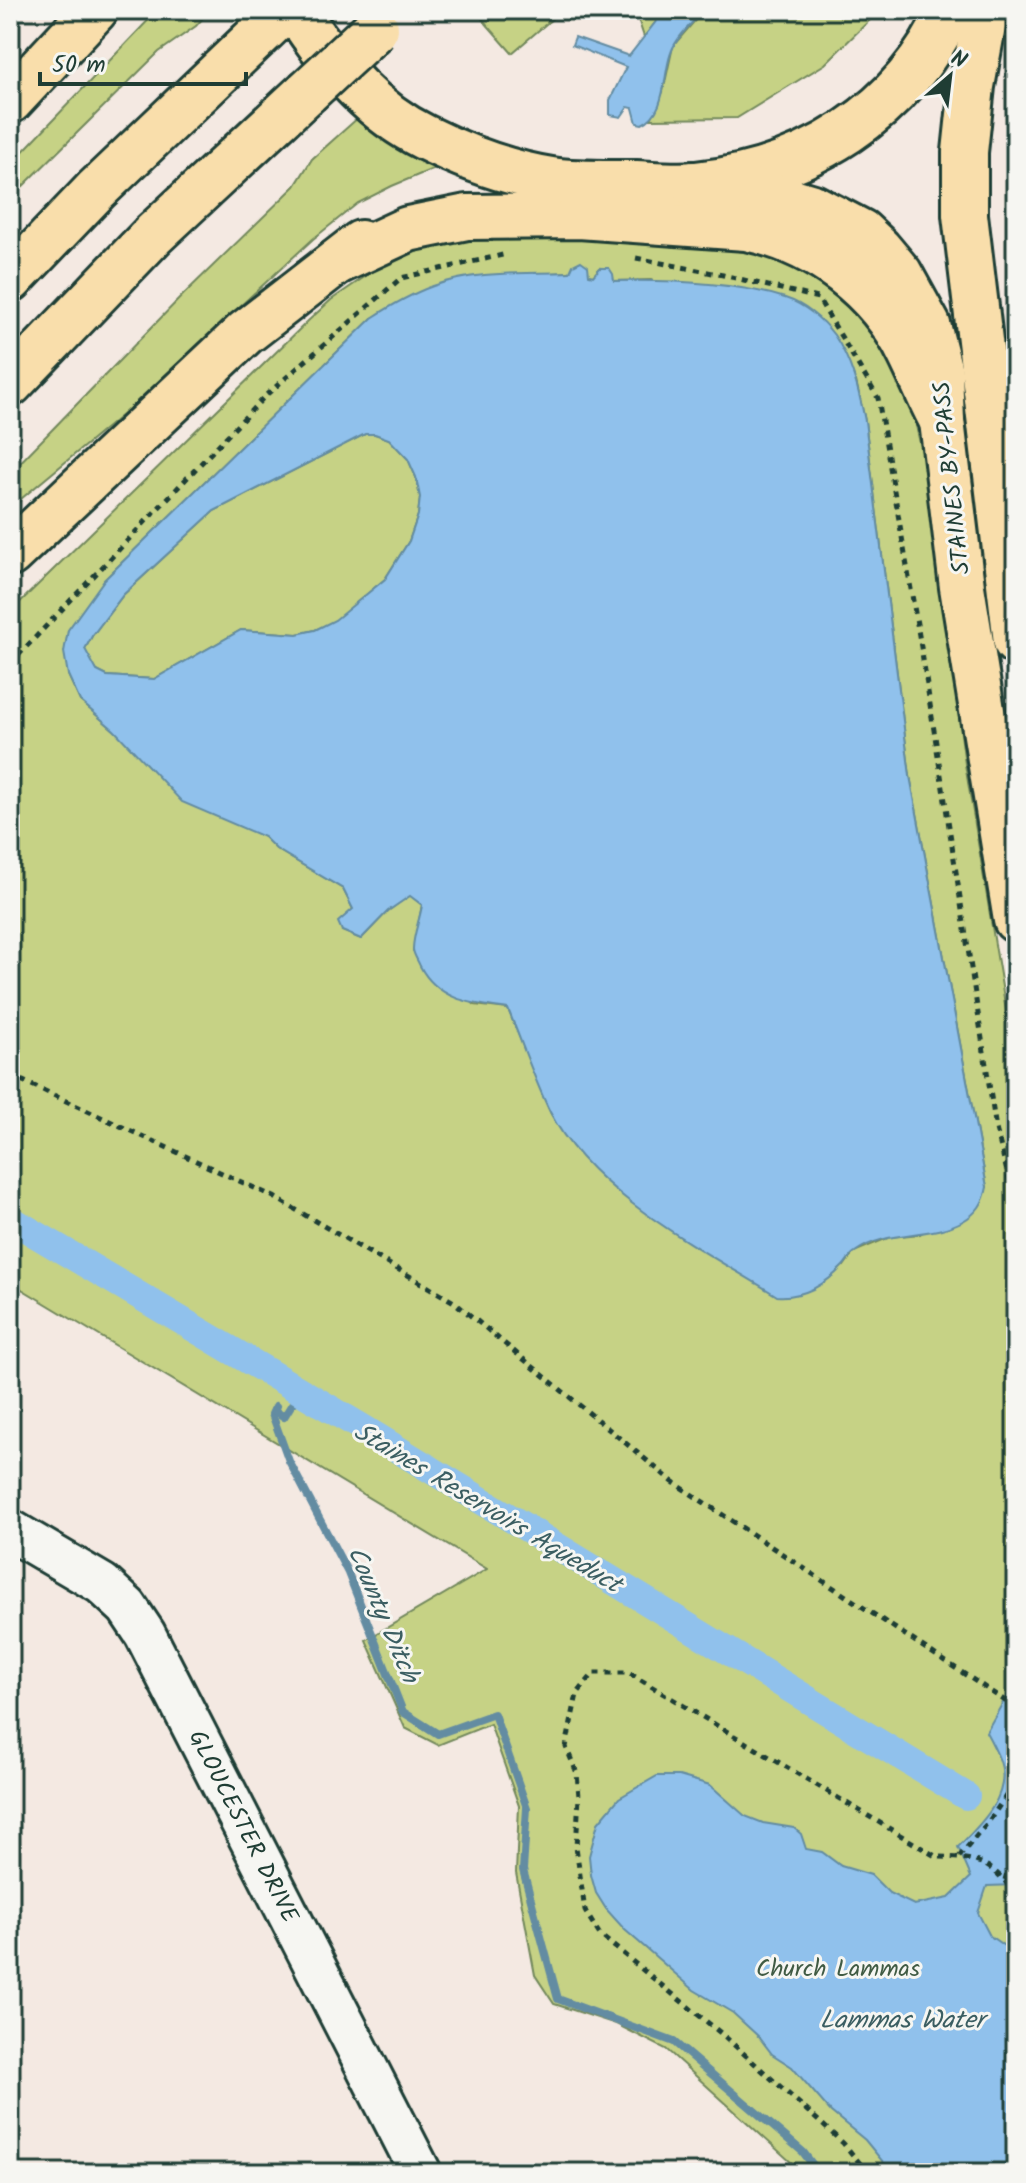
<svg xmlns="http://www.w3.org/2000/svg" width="1026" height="2183" font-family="Kalam,sans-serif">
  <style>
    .green { fill: #c6d285; stroke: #72885c; stroke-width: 2; fill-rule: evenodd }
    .water { fill: #90c1ec; stroke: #638ca2; stroke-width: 2; fill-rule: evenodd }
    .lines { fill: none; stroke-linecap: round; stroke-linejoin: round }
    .stream { stroke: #638ca2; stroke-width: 8 }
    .canal { stroke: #90c1ec; stroke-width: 28 }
    .minor-casing { stroke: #1f3d34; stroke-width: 46 }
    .major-casing { stroke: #1f3d34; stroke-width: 50 }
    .highway-casing { stroke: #1f3d34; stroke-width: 50 }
    .path { stroke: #1f3d34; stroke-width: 5; stroke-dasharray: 6 6; stroke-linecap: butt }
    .minor { stroke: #f6f6f2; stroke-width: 40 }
    .major { stroke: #f9deab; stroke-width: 44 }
    .highway { stroke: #f9deab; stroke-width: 44 }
    .highway-bridge-casing { stroke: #1f3d34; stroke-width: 50; stroke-linecap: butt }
    .highway-bridge { stroke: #f9deab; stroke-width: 44 }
    .labels { text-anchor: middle; stroke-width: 6; stroke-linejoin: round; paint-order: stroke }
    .street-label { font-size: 24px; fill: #1f3d34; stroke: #f6f6f2 }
    .park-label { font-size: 24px; fill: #405b44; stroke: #f6f6f2 }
    .water-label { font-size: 26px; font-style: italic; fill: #3b5e62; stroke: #f6f6f2 }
  </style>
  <rect width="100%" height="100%" fill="#f4e9e2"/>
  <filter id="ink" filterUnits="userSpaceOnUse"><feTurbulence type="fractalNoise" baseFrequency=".0125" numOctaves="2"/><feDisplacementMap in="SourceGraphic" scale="16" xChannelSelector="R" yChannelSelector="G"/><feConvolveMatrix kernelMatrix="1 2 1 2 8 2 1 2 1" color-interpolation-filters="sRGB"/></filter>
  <g filter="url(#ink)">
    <g class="green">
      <polygon points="210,10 196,26 159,52 10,199 10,165 157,11"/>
      <polygon points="479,10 570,10 553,18 512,53 476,12"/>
      <polygon points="635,10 665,10 644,37"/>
      <polygon points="704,10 880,10 825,64 737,118 651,119 663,92 673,46"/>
      <polygon points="360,116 395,148 440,166 392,186 358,203 313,239 122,415 21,499 10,513 10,473 184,294 295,186 312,159"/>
      <path d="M575,233L757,245L826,280L878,331L907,386L927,474L965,764L1016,1071V2173H803L666,2049L616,2024L554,2004L535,1975L516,1873L519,1806L490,1724L438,1745L405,1728L366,1640L487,1569L10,1282V612L308,321L331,300L382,265L459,235ZM600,268L613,281L651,280L856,381L865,421L910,776L987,1187L920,1234L890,1237L854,1252L844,1266L602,1177L573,1146L551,1114L508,1009L475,1005L413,951L422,905L410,895L388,911L361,939L342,931L353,909L343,889L276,849L264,837L114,730L80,701L68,675L104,580L372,318L469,277L570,272L593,276Z"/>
      <polygon points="365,434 375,434 389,439 408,459 416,477 420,497 418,515 409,541 385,579 335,621 315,630 297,634 241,630 154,679 107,676 97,671 89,660 85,649 92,636 123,595 214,511"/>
    </g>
    <g class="water">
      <path d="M665,10H704C694,21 682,32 675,44C661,67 670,111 642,124L637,123L633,108L628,107L621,117L610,115V100L626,67L572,45L575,37L629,56Z"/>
      <path d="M581,261L588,266L589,275L593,276L600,268H609L613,274L614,281C667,280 734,282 785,298C804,304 822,319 834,335C852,361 859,391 865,421L910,776L987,1187C984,1203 977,1213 963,1221C930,1239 886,1229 855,1252C850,1255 847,1262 843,1266C825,1285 804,1298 777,1296C703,1250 590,1193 550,1112C534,1079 522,1043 508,1009C474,1004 438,1001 420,966C418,961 413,954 413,949C413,935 420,919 422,905L410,896L388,911L361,939L342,931L338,922L353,909L343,889L276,849L264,837L182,802L114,730L80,701L68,675L64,652L68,630L104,580L372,318C392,305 411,294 433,286C475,270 526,274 570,272L573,265ZM365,434H375L389,439L408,459L416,477L420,497L418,515L409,541L385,579L335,620L315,630L297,634L241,630L154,679L107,676L97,671L85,649L92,636L123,595L214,511Z"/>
      <path d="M1016,1680V1885L987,1886L978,1913L990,1936L1016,1954V2173H892L865,2140L831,2112L792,2067L772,2054L759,2037L733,2013L694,1990L625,1930L606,1909L596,1893L591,1875L589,1856L598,1823L619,1798L657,1776H679L710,1785L745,1816L763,1823L794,1828L801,1834L806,1849L822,1852L841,1866L871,1875L889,1893L914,1905L949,1898L971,1877L958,1847C980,1825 1012,1795 1000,1761C996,1751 991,1741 986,1732Z"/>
    </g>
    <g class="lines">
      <g class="stream">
        <polyline points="276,1406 272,1414 289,1461 348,1573 403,1712 438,1734 494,1714 527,1808 523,1870 558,1999 674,2042 803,2152 819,2173"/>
        <polyline points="274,1410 284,1417 300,1391"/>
      </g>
      <polyline class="canal" points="10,1219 361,1427 966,1796"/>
      <g class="minor-casing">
        <polyline id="minor" points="10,1530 102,1584 127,1607 145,1634 421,2173"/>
      </g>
      <g class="major-casing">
        <g id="major">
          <polyline points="10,101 95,10"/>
          <path d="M337,262L408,229L467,217L579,216L746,228C816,242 879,289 910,354C921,376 930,399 942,421"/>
          <polyline points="10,554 245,333 361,243"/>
        </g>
      </g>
      <g class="highway-casing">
        <g id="highway">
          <path d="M296,10C328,60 369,110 424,137C462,156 508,173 551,180C578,184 608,183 636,183C656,184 677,186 697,184C807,172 904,113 950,10"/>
          <polyline points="986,10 972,86 965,152 965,215 1016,642"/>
          <polyline points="694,184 749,190 783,198 813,207 861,232 879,249 900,274 928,325 940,372 942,421 962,587 1016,920"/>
          <polyline points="10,280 96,190 285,10"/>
          <polyline points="10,384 154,234 307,92"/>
        </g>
      </g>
      <g class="path">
        <polyline points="636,258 723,275 818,298 878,398 922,653 996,1129 1016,1206"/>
        <polyline points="10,664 265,396 401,278 507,254"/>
        <polyline points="10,1075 274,1197 454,1302 673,1482 1016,1708"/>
        <polyline points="1008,1704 1016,1719"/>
        <polyline points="959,1857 989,1821 1016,1781"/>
        <polyline points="1005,1880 1014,1850 1016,1805"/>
        <path d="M868,2173L843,2143L723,2035L600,1935L585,1911L576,1847L579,1797L577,1773L566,1747L577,1694L594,1673H629L937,1857C979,1858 989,1861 1016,1894"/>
      </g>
      <use href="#minor" class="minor"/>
      <use href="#major" class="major"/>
      <use href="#highway" class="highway"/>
      <g class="highway-bridge-casing">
        <polyline id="highway-bridge" points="307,92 376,28"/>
      </g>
      <use href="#highway-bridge" class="highway-bridge"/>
    </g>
  </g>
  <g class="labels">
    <g class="street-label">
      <text transform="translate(951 478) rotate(-96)" y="8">STAINES BY-PASS</text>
      <text transform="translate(244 1826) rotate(63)" y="8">GLOUCESTER DRIVE</text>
    </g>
    <g class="park-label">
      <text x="838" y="1976">Church Lammas</text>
    </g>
    <g class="water-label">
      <text transform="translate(488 1507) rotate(31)" y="9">Staines Reservoirs Aqueduct</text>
      <text transform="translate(384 1614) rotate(67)" y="9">County Ditch</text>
      <text x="902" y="2028">Lammas Water</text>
    </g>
  </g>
  <rect width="1026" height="2183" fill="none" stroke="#f6f6f2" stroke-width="40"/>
  <rect x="20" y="20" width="986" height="2143" fill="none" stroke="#1f3d34" stroke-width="3" filter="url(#ink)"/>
  <g transform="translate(950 76) rotate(28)" stroke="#f6f6f2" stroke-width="6" paint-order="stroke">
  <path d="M0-6L14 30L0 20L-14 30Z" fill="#1f3d34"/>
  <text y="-12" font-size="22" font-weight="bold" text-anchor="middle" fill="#1f3d34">N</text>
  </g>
  <path d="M40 72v12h206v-12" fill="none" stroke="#1f3d34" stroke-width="4"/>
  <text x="52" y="72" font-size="24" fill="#1f3d34" stroke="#f6f6f2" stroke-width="6" paint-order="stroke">50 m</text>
</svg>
